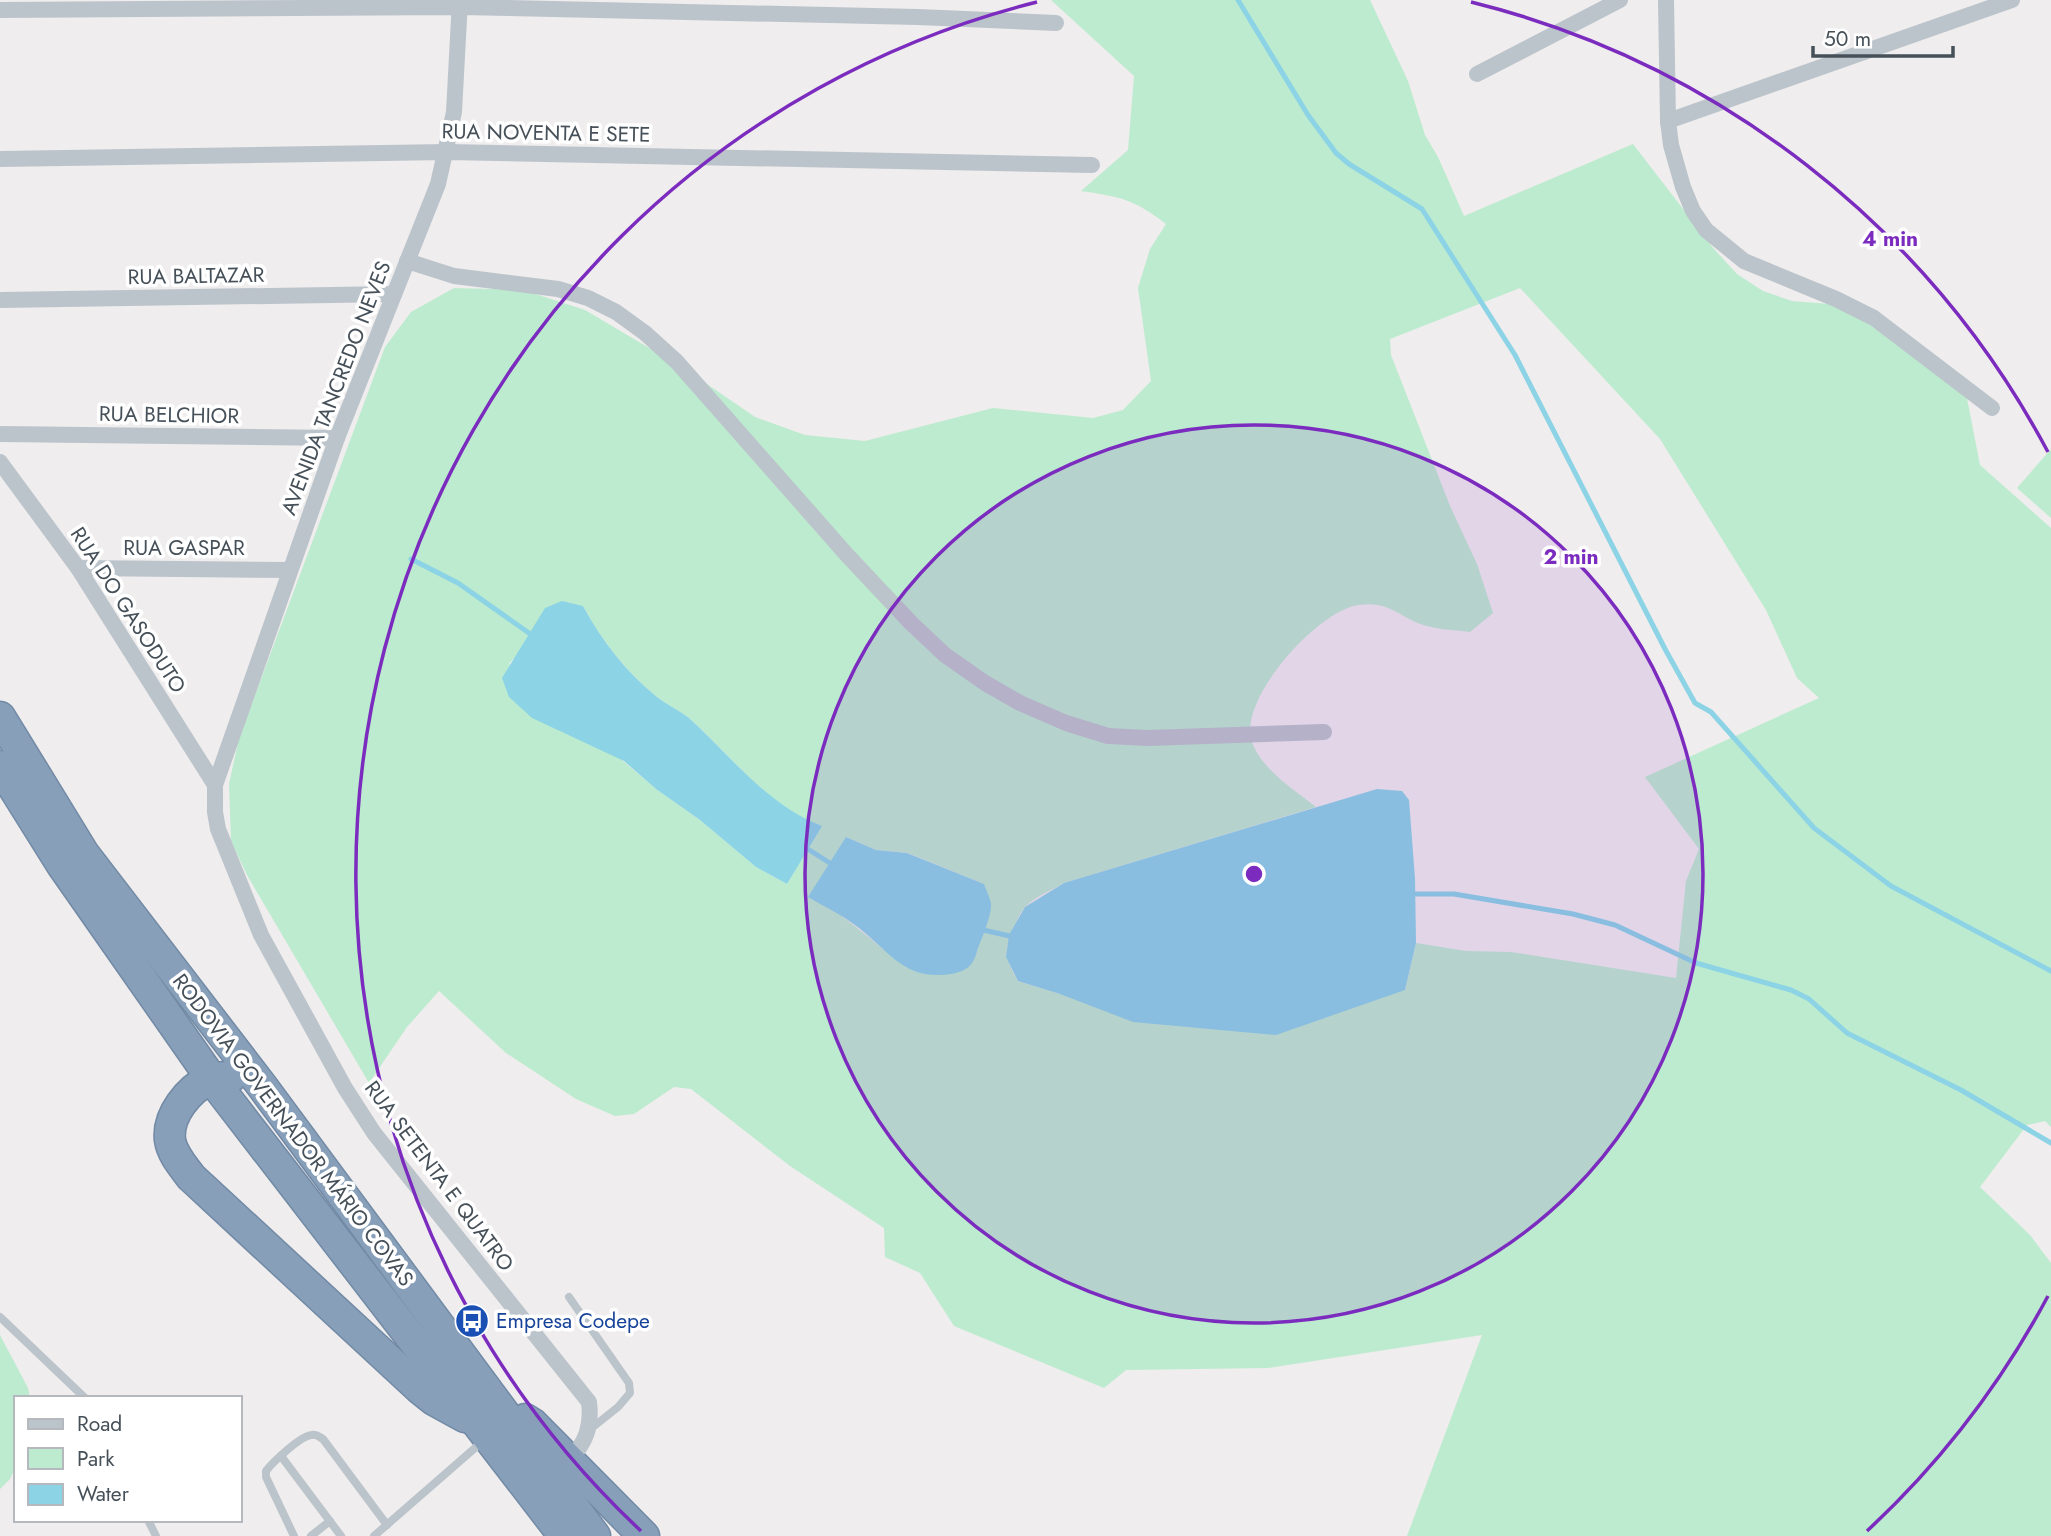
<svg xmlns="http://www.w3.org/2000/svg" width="2051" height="1536" font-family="Jost,sans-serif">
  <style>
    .green { fill: #bdebcf; fill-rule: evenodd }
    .water { fill: #8cd3e6 }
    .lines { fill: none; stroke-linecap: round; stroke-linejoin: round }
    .stream { stroke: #8cd3e6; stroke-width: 5 }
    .motorway-casing { stroke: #728aa5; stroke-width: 33 }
    .service { stroke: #bcc4cb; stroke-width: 8 }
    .minor { stroke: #bcc4cb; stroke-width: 16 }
    .motorway { stroke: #879fb9; stroke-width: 30 }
    .ring { fill: none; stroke: #7b2cbf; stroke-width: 3.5 }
    .labels { text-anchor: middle; stroke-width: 7; stroke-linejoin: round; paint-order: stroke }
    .street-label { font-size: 21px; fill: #465059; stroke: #fff }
    .transit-label { font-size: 21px; fill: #164399; stroke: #fff; text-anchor: start }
    .centre { fill: #7b2cbf; stroke: #fff; stroke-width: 3.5 }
    .ring-label { font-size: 21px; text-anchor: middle; font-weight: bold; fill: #7b2cbf; stroke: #fff; stroke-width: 7; stroke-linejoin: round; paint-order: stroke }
  </style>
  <rect width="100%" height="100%" fill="#efeded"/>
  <g class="green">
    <path d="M1051,0H1370L1408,81L1425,135L1438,157L1464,216L1633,144L1714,249L1737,274L1763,291L1792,301L1842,305L1966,393L1980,465L2051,528V1127L2045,1121L2027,1125L1980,1187L2030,1235L2051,1263V1536H1407L1482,1335L1268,1368L1126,1370L1104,1388L954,1326L920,1273L885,1257L884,1228L790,1166L691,1089L674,1087L634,1114L615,1116L576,1099L506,1053L439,991L407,1027L369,1083L247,875L231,841L229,784L239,738L385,347L411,312L454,288L523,290L585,310L688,371L755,417L805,435L865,441L993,408L1093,418L1123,410L1151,381L1138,288L1150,249L1166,224C1134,199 1121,197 1081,191L1128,150L1134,76ZM1520,288L1660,439L1766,610L1797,678L1819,698L1645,777L1699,849L1686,881L1676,978L1511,952L1466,951L1416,943L1405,990L1060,994L1018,981C1006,961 1003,947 1015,925C1018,919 1021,911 1026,906C1036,896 1052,890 1064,883L1316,807C1294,790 1257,766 1251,738C1241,696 1318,611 1358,605C1391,600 1400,619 1427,626C1441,630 1456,630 1470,632L1493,613L1477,564L1450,506L1391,355L1390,339ZM583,606C602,641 626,672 657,697C667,705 679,710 689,718C731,755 767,806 821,826L787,884L756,867L700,820L656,789L509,664L523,648ZM846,837L876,850L908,853L984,884L890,954C873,942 859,928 841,916Z"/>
    <polygon points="2051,449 2051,518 2017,488"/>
    <polygon points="0,1335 28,1388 30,1398 16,1398 16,1466 10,1479 0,1489"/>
  </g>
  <g class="water">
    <path d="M562,601L583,606C602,641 626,672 657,697C667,705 679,710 689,718C731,756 768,806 822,826L787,884L756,867L700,820L656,789L624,761L532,718L509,697L502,678L545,608Z"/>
    <polygon points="1377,789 1402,791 1409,800 1415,879 1416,943 1405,990 1276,1035 1133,1022 1060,994 1018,981 1006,957 1009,935 1025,907 1064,883"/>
    <path d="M846,837L876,850L907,853L984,884C986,890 990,897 991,904C992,915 981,940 977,951C973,966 967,971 951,974C905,981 891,953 859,928C844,916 825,907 808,897Z"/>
  </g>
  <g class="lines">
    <g class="stream">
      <polyline points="1238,0 1308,115 1336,153 1349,164 1422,209 1515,355 1665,649 1695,703 1711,712 1814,828 1891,886 2051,971"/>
      <polyline points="411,559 458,583 536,638"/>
      <polyline points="803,846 833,865"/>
      <polyline points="1410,894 1454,894 1573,914 1615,925 1696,963 1791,990 1809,999 1847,1033 1961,1090 2051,1143"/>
      <polyline points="979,929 1014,937"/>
    </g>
    <g class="motorway-casing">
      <g id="motorway">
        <polyline points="0,717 84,854 262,1086 595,1536"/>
        <polyline points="0,766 62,865 211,1078 564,1536"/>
        <path d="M231,1077C225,1077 216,1077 210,1079C189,1089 167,1115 170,1140C172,1154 183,1166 191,1177L419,1388L434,1400L465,1417"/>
        <polyline points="525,1419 533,1424 644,1536"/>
      </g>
    </g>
    <g class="service">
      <polyline points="569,1297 629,1383 630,1393 618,1407 588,1431"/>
      <polyline points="0,1317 85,1398"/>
      <polyline points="281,1456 341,1536"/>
      <polyline points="148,1520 156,1536"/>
      <path d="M294,1536L266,1477V1471C272,1463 301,1435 312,1435C317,1434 318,1436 323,1439L387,1525"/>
      <polyline points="311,1536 330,1521"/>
      <polyline points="374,1536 483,1441"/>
    </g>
    <g class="minor">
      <path d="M460,0L454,112L438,184L337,438L215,785V812L218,829L261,935L345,1088L374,1133L589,1402C592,1426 586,1443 569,1460"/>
      <polyline points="1666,0 1668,121 1671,145 1683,187 1693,211 1706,230 1744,261 1836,299 1874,318 1992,408"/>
      <polyline points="0,10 460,7 918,17 1056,23"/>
      <polyline points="1477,74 1620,0"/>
      <polyline points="1668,121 2012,0"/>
      <polyline points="0,159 447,152 1092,165"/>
      <polyline points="407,261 454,276 558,289 588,298 616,312 645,333 677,362 847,555 911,623 945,655 985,683 1020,703 1066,723 1108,736 1148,738 1324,732"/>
      <polyline points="0,300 394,294"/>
      <polyline points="0,434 337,438"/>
      <polyline points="0,462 78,568 215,785"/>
      <polyline points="78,568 290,570"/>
    </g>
    <use href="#motorway" class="motorway"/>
  </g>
  <circle cx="1254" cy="874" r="449" fill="#7b2cbf" fill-opacity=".12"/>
  <g class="ring">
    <circle cx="1254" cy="874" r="449"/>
    <path d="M2048 1296A899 899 0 0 1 1867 1531M641 1531A899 899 0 0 1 1037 2M1471 2A899 899 0 0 1 2048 452"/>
  </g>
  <defs>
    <g id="bus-disc" transform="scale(1.75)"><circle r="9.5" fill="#1a4fb4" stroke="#fff"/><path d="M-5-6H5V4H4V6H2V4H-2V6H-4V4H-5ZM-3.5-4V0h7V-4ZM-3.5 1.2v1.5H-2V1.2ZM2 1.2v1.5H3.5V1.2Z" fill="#fff"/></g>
  </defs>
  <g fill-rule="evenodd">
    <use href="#bus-disc" x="472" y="1321"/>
  </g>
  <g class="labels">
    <g class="street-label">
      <text transform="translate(546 133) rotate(1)" y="7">RUA NOVENTA E SETE</text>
      <text transform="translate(196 276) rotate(-1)" y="7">RUA BALTAZAR</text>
      <text transform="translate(336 388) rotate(-69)" y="7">AVENIDA TANCREDO NEVES</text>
      <text transform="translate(169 415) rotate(1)" y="7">RUA BELCHIOR</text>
      <text x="184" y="555">RUA GASPAR</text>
      <text transform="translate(128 610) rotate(57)" y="7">RUA DO GASODUTO</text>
      <text transform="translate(293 1130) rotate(53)" y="7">RODOVIA GOVERNADOR MÁRIO COVAS</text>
      <text transform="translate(439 1176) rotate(53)" y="7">RUA SETENTA E QUATRO</text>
    </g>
    <g class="transit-label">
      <text x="496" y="1328">Empresa Codepe</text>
    </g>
  </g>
  <circle cx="1254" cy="874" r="10" class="centre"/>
  <g class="ring-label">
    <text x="1890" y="246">4 min</text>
    <text x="1571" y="564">2 min</text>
  </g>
  <rect x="14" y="1396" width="228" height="126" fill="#ffffff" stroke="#b5b9bd" stroke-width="2"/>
  <rect x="28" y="1419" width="35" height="10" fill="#bcc4cb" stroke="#b5b9bd" stroke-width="2"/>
  <text x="77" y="1431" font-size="21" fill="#465059">Road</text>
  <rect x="28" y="1448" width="35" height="21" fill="#bdebcf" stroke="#b5b9bd" stroke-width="2"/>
  <text x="77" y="1466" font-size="21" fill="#465059">Park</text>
  <rect x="28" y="1484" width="35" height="21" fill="#8cd3e6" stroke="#b5b9bd" stroke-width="2"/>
  <text x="77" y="1501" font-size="21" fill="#465059">Water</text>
  <path d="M1813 46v10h140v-10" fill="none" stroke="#465059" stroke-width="3.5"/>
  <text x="1824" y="46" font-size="21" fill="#465059" stroke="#ffffff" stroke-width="5" paint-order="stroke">50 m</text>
</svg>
